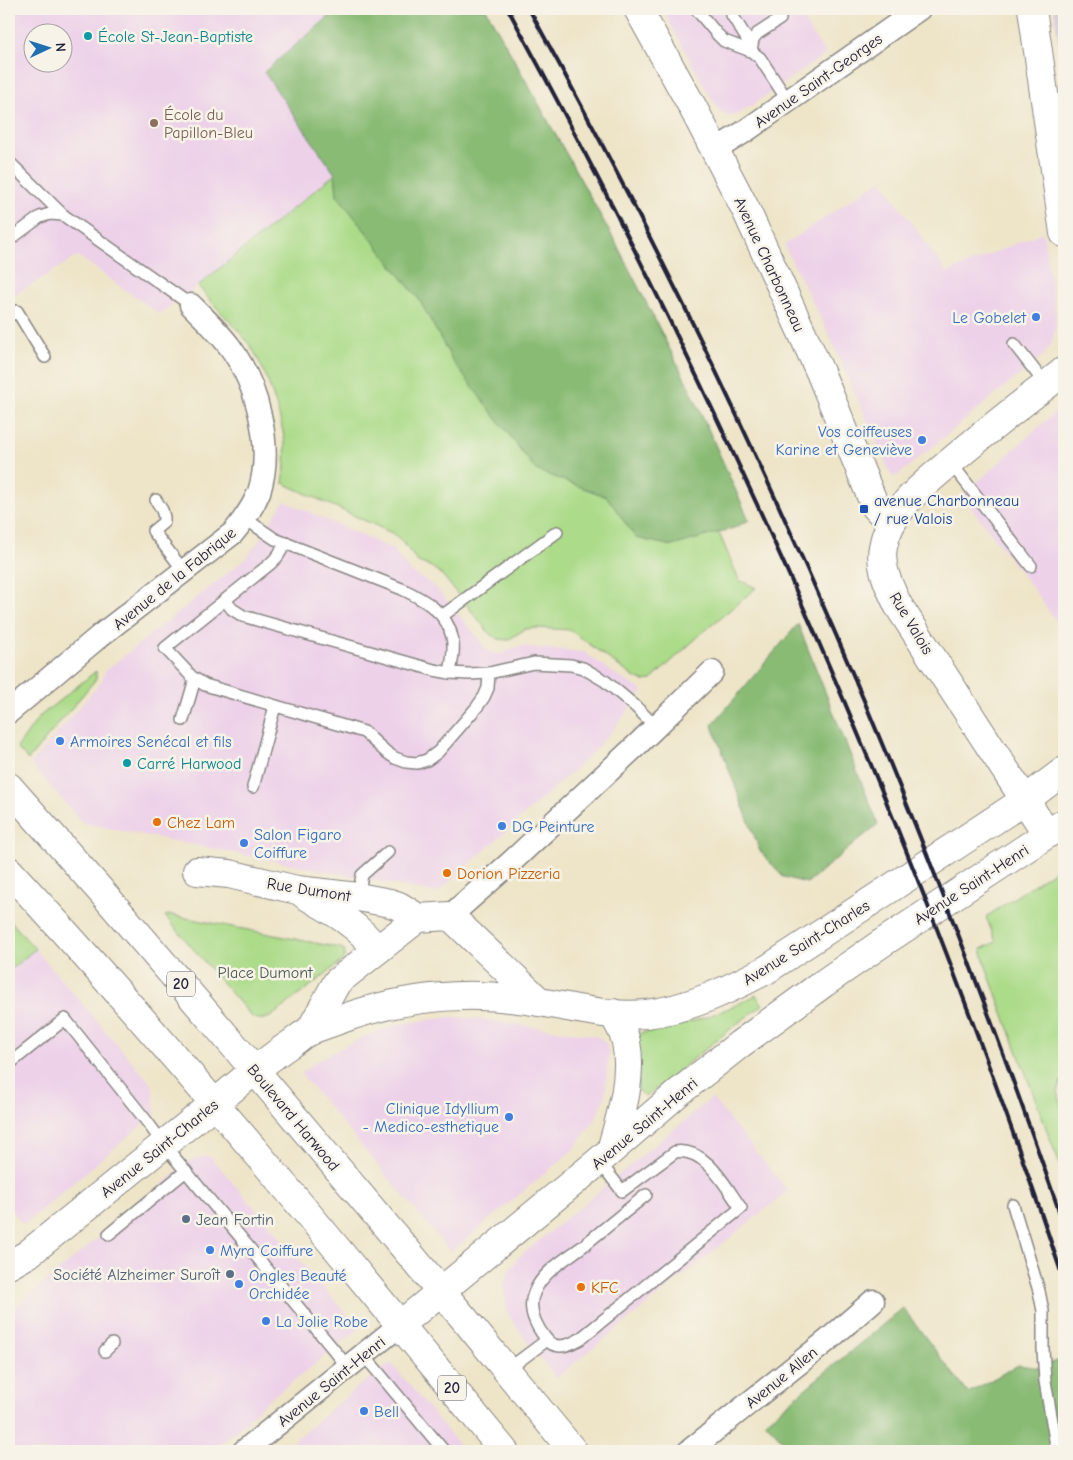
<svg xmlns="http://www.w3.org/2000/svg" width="1073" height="1460" font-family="'Comic Neue',sans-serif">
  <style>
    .built { fill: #edd1e9; fill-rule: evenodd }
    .industrial { fill: #ccbfd4 }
    .green { fill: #acdb89; stroke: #677e62 }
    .forest { fill: #89bb75; stroke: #566e58 }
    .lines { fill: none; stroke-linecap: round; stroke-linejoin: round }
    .service-casing { stroke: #888482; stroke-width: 14 }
    .minor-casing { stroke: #888482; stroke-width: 25 }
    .tertiary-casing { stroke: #888482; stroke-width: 30 }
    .secondary-casing { stroke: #888482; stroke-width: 30 }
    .trunk-casing { stroke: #888482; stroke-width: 30 }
    .service { stroke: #fff; stroke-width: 11 }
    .minor { stroke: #fff; stroke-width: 22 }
    .tertiary { stroke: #fff; stroke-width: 28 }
    .secondary { stroke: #fff; stroke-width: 28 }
    .trunk { stroke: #fff; stroke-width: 28 }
    .rail { stroke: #22223b; stroke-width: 4 }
    .culture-dot { fill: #0f9aa8; stroke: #f7f3e8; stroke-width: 2 }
    .education-dot { fill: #8d6e63; stroke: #f7f3e8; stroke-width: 2 }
    .shop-dot { fill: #3f7fe0; stroke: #f7f3e8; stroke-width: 2 }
    .transit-dot { fill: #1a4fb4; stroke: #f7f3e8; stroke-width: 2 }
    .food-dot { fill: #e8710a; stroke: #f7f3e8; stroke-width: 2 }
    .service-dot { fill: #5c6f8a; stroke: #f7f3e8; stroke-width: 2 }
    .labels { text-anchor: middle; stroke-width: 5; stroke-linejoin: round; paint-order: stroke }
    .shield { fill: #f7f3e8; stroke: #62616f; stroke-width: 1 }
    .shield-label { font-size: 15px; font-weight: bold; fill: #22223b }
    .culture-label { font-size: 16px; fill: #0d838f; stroke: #f7f3e8; text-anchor: start }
    .street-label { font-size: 16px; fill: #22223b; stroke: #f7f3e8 }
    .education-label { font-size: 16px; fill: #785e54; stroke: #f7f3e8; text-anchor: start }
    .shop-label { font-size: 16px; fill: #366cbe; stroke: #f7f3e8; text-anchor: start }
    .transit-label { font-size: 16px; fill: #164399; stroke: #f7f3e8; text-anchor: start }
    .food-label { font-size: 16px; fill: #c56008; stroke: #f7f3e8; text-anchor: start }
    .park-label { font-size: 16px; fill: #4b5a52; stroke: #f7f3e8 }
    .service-label { font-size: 16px; fill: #4e5e75; stroke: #f7f3e8; text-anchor: start }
  </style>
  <rect width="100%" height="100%" fill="#f7f3e8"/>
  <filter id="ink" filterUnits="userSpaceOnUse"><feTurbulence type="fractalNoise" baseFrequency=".02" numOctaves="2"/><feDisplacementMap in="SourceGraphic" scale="10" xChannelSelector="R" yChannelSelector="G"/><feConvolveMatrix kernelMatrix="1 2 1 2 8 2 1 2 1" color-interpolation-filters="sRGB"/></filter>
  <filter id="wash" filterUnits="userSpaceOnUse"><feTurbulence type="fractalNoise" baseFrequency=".0096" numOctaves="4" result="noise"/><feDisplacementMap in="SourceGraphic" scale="20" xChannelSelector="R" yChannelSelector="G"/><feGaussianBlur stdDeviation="1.12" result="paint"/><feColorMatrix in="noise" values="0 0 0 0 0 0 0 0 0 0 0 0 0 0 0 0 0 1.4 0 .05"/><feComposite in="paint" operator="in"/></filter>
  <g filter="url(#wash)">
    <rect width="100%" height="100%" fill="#eee5c9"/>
    <g class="built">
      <path d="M9,9H338L264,72L335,174L198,286L159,314L78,256L9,298ZM32,32H62V62H32Z"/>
      <polygon points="662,9 796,9 826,54 739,114 728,115 721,113 707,91"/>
      <polygon points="881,180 947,273 1043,232 1056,316 1055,329 1052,342 1046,353 897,476 892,477 830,337 784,245"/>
      <polygon points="1064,404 1064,633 1037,594 962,496"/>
      <polygon points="284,501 392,549 411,572 424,579 437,589 475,634 486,649 492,653 499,655 519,646 584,652 612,672 643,691 613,730 584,761 437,893 83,823 31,764 102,681 105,671 245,559 256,545"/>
      <polygon points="35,949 153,1086 155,1114 23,1225 9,1207 9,971"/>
      <polygon points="450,1017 469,1018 592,1035 600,1038 606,1043 609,1054 605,1096 597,1117 573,1150 453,1250 448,1249 301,1074 315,1062 361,1038 384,1029 405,1023"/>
      <polygon points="712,1098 788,1191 556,1378 514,1324 507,1311 504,1286 509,1271 518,1258"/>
      <polygon points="210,1156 359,1329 286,1387 269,1399 234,1433 212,1451 9,1451 9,1311 28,1297 191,1160 201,1157"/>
      <polygon points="391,1363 464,1451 282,1451 360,1385"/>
    </g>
    <polygon class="industrial" points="1054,9 1064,9 1064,86"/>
    <g class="green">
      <path d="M335,174L716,526L739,580L756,588L701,634L651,680L644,681L635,678L570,630L537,628L525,629L508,640L498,639L491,635L443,576L432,567L418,562L401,540L394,534L283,483C285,470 286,457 285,444C282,419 269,380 257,357C247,338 232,324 218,309C211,302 205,293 198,286Z"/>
      <polygon points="96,671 96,679 28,760 17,748 39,717"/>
      <polygon points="1064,864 1064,1081 1061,1081 1058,1091 1064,1118 1064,1176 987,970 981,949 996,942 986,917"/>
      <path d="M171,915L341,948L345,951L344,957L342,961L272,1016C264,1020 260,1020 252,1017L165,916Z"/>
      <polygon points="9,919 35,949 9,971"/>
      <path d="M756,995L763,1005L734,1026L646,1097L638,1091L637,1035L641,1033C685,1025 716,1016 756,995Z"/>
    </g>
    <g class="forest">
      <polygon points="338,9 486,9 618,247 692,393 749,520 734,528 672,546 636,538 607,497 536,470 454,363 420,301 337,195 335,174 264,72"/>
      <polygon points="798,624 878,824 807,883 783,877 760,851 712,725"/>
      <polygon points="903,1308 968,1393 1018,1365 1040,1368 1064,1358 1064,1451 793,1451 765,1422"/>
    </g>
  </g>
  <g filter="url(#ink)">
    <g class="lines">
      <g class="service-casing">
        <g id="service">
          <polyline points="696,9 717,34 724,41 751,51 760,58 788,101"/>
          <polyline points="732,15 747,39 751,49"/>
          <polyline points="751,51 753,39 757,34 780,19"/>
          <polyline points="9,162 63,215"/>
          <polyline points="9,240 40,217 50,214 63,215 191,305"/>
          <polyline points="9,316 17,311 45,357"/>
          <polyline points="1014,344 1046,385"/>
          <polyline points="950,462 1031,566"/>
          <polyline points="156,500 162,510 164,517 164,522 153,531 184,571"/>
          <path d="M244,518L275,539L402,589C423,599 447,612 452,637C455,648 452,661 450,673"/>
          <polyline points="286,543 277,557 270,564 165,648 192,677 205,685 364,732 386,752 395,758 406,762 417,763 427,760 438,752 477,707 484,697 488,688 489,673"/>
          <polyline points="225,600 232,609 243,616 434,670 450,673 469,674 489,673 534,663 571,665 583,668 605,681 635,706 656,727"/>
          <polyline points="442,616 557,532"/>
          <polyline points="183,720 195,679"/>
          <polyline points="253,787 275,706"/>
          <polyline points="358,897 362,875 388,852"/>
          <polyline points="9,1064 65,1019 148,1123 164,1145 348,1367"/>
          <path d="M599,1161L622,1191L675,1152C706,1147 725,1186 741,1208L580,1339C569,1345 556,1351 546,1339C536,1326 527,1309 534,1293C542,1272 566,1259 583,1246C604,1229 625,1212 646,1195"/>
          <polyline points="1013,1205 1039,1291 1043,1311 1043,1349 1045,1381 1057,1451"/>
          <polyline points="109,1234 186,1171"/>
          <polyline points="105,1351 112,1344"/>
          <polyline points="363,1354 444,1451"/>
          <polyline points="507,1370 547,1340"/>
        </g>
      </g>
      <g class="minor-casing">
        <g id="minor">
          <polyline points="715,150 744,132 919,9"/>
          <path d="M9,712L101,635L233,533C243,521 253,507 259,492C274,447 257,384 230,347C218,331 204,318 191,305"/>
          <polyline points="450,916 509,864 639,743 712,672"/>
          <polyline points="244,1451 400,1325"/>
          <polyline points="689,1451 828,1340 873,1301"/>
        </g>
      </g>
      <g class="tertiary-casing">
        <g id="tertiary">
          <polyline points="638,9 692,106 746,210 820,372 875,506 886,518 892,522"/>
          <polyline points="1032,9 1064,233"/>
          <path d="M1047,834L898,605C890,588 879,567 883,547C889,511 922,486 948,464C971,444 995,425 1019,406C1034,394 1050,383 1064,371"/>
          <polyline points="197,871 229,874 297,890 358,897 390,903 399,906 418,918"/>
          <path d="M305,895C331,910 359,925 377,950"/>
          <polyline points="310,1031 337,982 418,918 450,916 540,1002"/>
          <polyline points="9,1265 28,1254 214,1104"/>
        </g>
      </g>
      <g class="secondary-casing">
        <g id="secondary">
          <path d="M214,1104C240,1083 264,1061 292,1043C298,1039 304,1033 311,1030C319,1027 327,1024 336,1021C397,998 460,990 526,1000C564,1005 607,1018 646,1014C689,1009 728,990 766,970L1025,800L1064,771"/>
          <path d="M611,1150C621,1115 633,1078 626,1042C624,1032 617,1022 613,1013"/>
          <polyline points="400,1325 599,1161 678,1093 740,1044 824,983 879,945 1064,823"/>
        </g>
      </g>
      <g class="trunk-casing">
        <g id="trunk">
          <polyline points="9,787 107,898 236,1048 467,1322 573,1451"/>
          <path d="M9,871C181,1058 343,1255 504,1451"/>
        </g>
      </g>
      <use href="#service" class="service"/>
      <use href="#minor" class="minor"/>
      <use href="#tertiary" class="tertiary"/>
      <use href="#secondary" class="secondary"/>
      <use href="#trunk" class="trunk"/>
      <g class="rail">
        <path d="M508,9C653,274 781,543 895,823C956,974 1013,1127 1064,1281"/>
        <path d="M529,9C744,397 920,806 1064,1225"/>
      </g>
    </g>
  </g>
  <g class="culture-dot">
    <circle cx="88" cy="36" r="5"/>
    <circle cx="127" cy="763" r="5"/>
  </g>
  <circle class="education-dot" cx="154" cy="123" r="5"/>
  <g class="shop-dot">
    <circle cx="1036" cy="317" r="5"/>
    <circle cx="922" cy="440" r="5"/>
    <circle cx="60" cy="741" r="5"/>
    <circle cx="502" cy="826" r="5"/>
    <circle cx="244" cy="843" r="5"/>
    <circle cx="509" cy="1117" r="5"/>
    <circle cx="210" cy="1250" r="5"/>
    <circle cx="239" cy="1284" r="5"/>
    <circle cx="266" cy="1321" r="5"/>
    <circle cx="364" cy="1411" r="5"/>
  </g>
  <rect class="transit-dot" x="859" y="504" width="10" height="10" rx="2.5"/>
  <g class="food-dot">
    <circle cx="157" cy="822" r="5"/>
    <circle cx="447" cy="873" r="5"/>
    <circle cx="581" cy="1287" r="5"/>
  </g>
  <g class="service-dot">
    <circle cx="186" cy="1219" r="5"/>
    <circle cx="230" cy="1274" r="5"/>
  </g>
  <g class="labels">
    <g class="shield">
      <rect x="167" y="971.5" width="28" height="25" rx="4"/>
      <rect x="438" y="1375.5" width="28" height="25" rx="4"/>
    </g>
    <g class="shield-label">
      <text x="181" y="989">20</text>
      <text x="452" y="1393">20</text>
    </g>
    <g class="culture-label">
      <text x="98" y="42">École St-Jean-Baptiste</text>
      <text x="137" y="769">Carré Harwood</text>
    </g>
    <g class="street-label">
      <text transform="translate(818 80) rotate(-35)" y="6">Avenue Saint-Georges</text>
      <text transform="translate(770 264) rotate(65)" y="6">Avenue Charbonneau</text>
      <text transform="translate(174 578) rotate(-39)" y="6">Avenue de la Fabrique</text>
      <text transform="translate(912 623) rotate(59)" y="6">Rue Valois</text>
      <text transform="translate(971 884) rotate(-33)" y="6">Avenue Saint-Henri</text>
      <text transform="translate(309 889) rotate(9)" y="6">Rue Dumont</text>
      <text transform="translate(806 942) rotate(-32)" y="6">Avenue Saint-Charles</text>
      <text transform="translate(294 1117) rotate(50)" y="6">Boulevard Harwood</text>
      <text transform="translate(644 1123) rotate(-40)" y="6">Avenue Saint-Henri</text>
      <text transform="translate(159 1148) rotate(-39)" y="6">Avenue Saint-Charles</text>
      <text transform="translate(781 1377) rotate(-39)" y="6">Avenue Allen</text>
      <text transform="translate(331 1381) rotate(-39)" y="6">Avenue Saint-Henri</text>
    </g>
    <g class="education-label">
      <text x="164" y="120">École du<tspan x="164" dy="18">Papillon-Bleu</tspan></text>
    </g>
    <g class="shop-label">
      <text x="1026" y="323" text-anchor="end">Le Gobelet</text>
      <text x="912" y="437" text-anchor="end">Vos coiffeuses<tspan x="912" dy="18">Karine et Geneviève</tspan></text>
      <text x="70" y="747">Armoires Senécal et fils</text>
      <text x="512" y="832">DG Peinture</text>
      <text x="254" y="840">Salon Figaro<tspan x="254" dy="18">Coiffure</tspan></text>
      <text x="499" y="1114" text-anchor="end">Clinique Idyllium<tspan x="499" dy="18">- Medico-esthetique</tspan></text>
      <text x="220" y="1256">Myra Coiffure</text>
      <text x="249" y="1281">Ongles Beauté<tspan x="249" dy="18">Orchidée</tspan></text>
      <text x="276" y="1327">La Jolie Robe</text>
      <text x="374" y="1417">Bell</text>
    </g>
    <g class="transit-label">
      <text x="874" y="506">avenue Charbonneau<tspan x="874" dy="18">/ rue Valois</tspan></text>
    </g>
    <g class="food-label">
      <text x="167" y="828">Chez Lam</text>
      <text x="457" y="879">Dorion Pizzeria</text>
      <text x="591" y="1293">KFC</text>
    </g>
    <g class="park-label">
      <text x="265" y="978">Place Dumont</text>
    </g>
    <g class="service-label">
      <text x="196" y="1225">Jean Fortin</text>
      <text x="220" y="1280" text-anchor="end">Société Alzheimer Suroît</text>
    </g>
  </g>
  <rect width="1073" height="1460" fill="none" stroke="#f7f3e8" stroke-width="30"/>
  <g transform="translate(48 48) rotate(86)"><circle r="24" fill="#f7f3e8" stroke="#a29fa3"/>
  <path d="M0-4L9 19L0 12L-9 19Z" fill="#1f6fb2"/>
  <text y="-8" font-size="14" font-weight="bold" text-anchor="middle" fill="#22223b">N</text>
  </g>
</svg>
